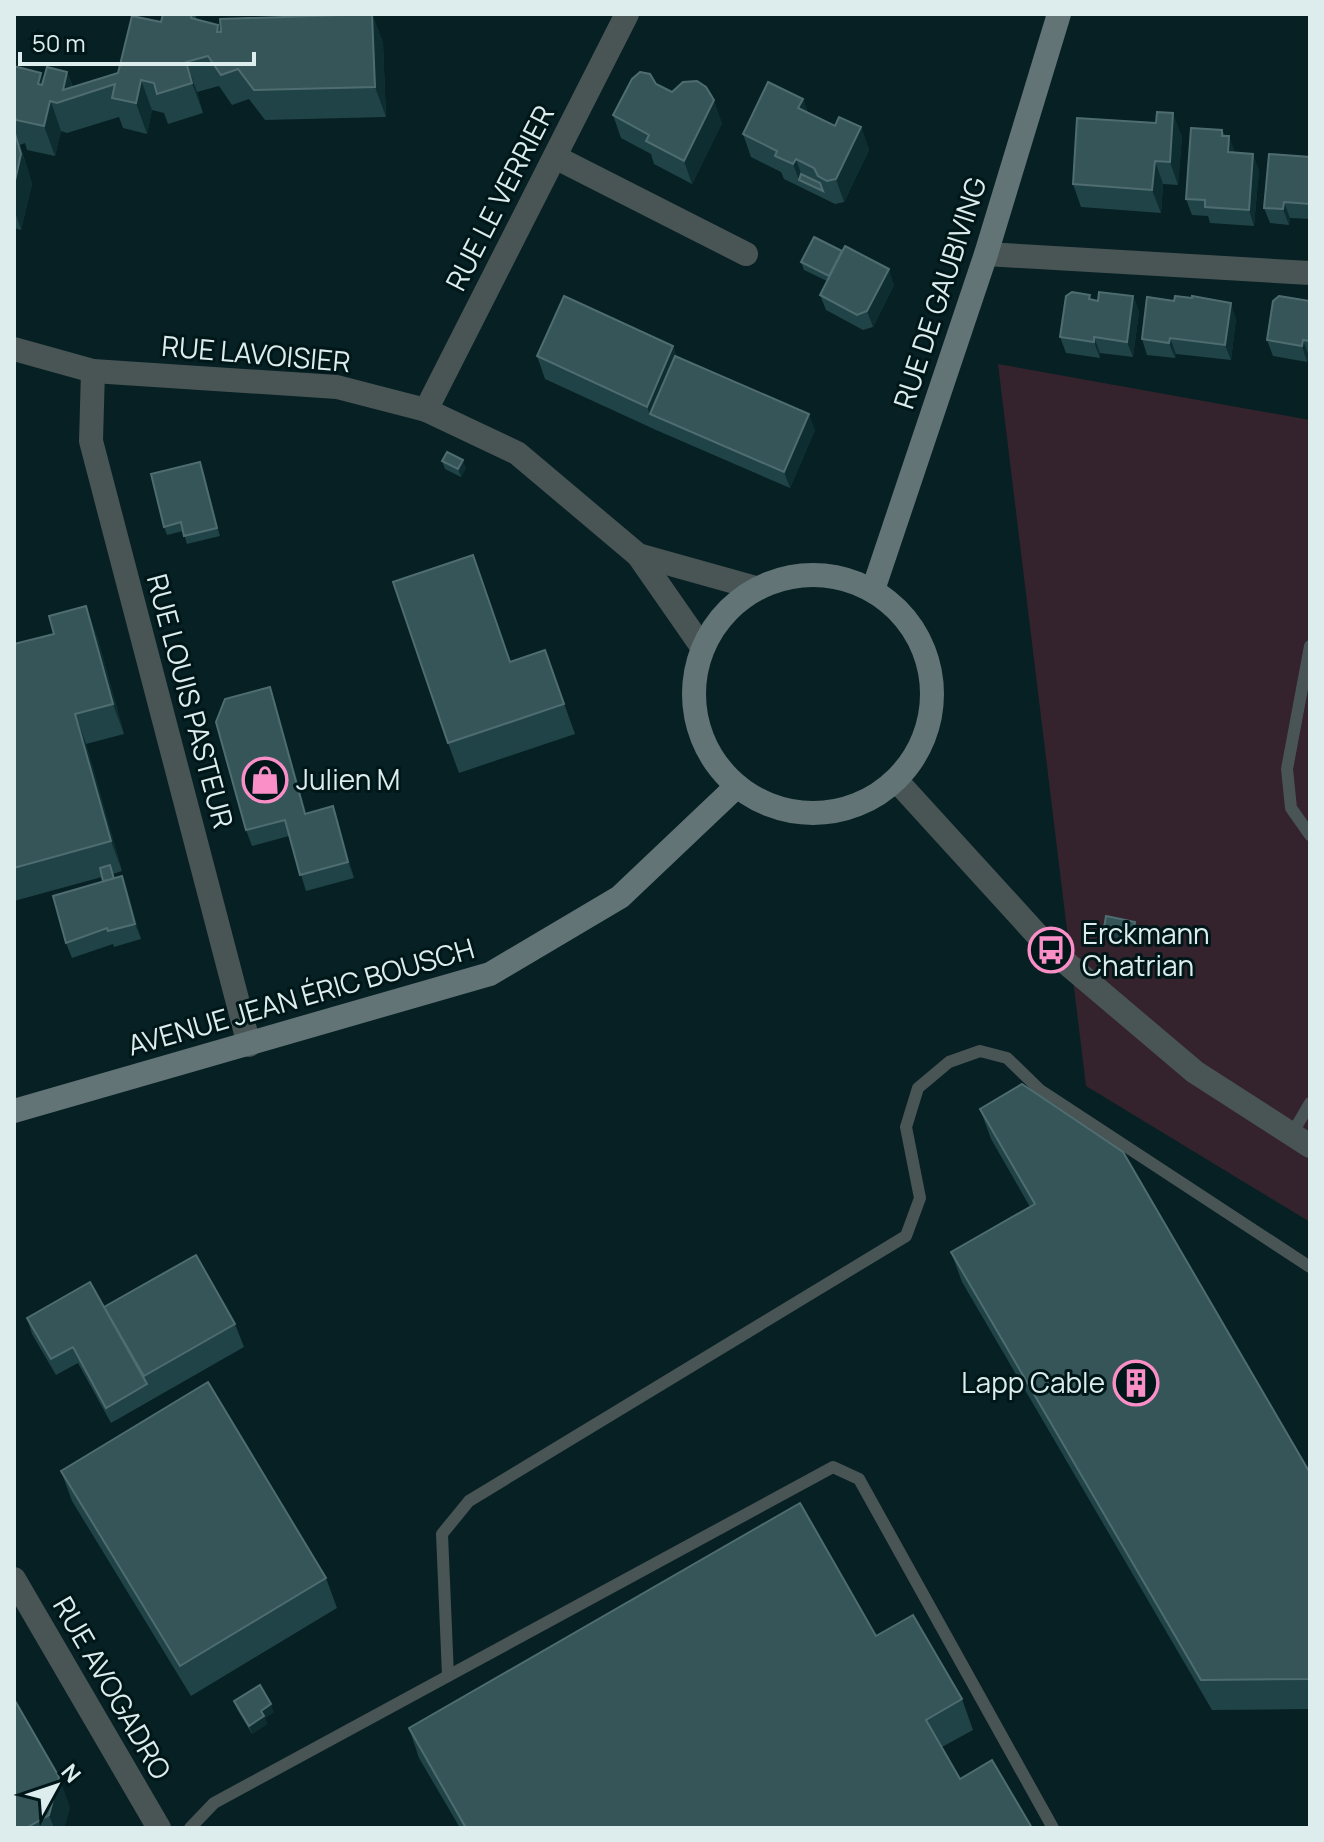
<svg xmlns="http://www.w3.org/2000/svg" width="1324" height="1842" font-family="Manrope,sans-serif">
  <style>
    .green { fill: #34232c }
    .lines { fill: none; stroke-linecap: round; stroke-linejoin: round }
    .lane { stroke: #495455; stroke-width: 12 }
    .street { stroke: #495455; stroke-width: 24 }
    .secondary { stroke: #627476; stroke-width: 24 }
    .wall { fill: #204347 }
    .shaded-wall { fill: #0d2d31 }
    .building { fill: #355558; stroke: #4f6d70; stroke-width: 2 }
    .labels { text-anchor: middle; stroke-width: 6; stroke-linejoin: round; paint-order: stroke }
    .street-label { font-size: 28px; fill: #ddeced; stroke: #001719 }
    .poi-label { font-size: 28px; fill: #ddeced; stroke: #001719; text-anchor: start }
  </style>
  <rect width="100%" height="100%" fill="#062023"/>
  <polygon class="green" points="998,364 1310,420 1310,1222 1086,1086"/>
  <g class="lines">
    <g class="lane">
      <polyline points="1310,646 1287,769 1291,808 1310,835"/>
      <polyline points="1292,1134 1310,1103"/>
      <polyline points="448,1676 442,1534 469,1501 906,1236 920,1198 906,1127 918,1088 949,1062 980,1051 1007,1058 1040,1090 1310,1267"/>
      <polyline points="190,1828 214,1803 833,1467 859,1479 1053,1828"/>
    </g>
    <g class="street">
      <polyline points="555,157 746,254"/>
      <polyline points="986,254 1310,273"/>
      <polyline points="14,349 93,371 337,387 426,410 517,453 638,555 702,647"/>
      <polyline points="93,371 91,441 249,1045"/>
      <polyline points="426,410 627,14"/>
      <polyline points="638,555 756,588"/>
      <polyline points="896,780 1051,950 1195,1072 1310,1146"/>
      <polyline points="14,1579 159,1828"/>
    </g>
    <g class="secondary">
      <circle cx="813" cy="694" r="119"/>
      <polyline points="873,590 986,254 1059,14"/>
      <polyline points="14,1111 490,974 620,897 737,786"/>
    </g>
  </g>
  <g class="wall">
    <polygon points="179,14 195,14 197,20 218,25 221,32 372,14 383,43 386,117 265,120 249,99 232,105 219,86 197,92 203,113 168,124 164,113 152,110 147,134 123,128 119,117 67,133 61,131 55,156 27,150 25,143 20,145 32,184 21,230 14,228 14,66 44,80 67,72 73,87 118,73 161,22"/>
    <polygon points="656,84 722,123 692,184 654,164 651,154 621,138 613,115"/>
    <polygon points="803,99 808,113 835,126 861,127 869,150 844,202 835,204 784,179 781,172 751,157 743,134"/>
    <polygon points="1222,130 1235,153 1259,170 1254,226 1210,223 1208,216 1192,215 1186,199"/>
    <polygon points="1182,136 1178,185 1163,184 1161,213 1081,207 1073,184"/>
    <polygon points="1310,157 1310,219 1290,218 1289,225 1270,223 1264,208"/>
    <polygon points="801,262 894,285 873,327 863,330 826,310 820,295 827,281 804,270"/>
    <polygon points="1133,296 1139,312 1133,357 1100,353 1100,358 1066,353 1060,337 1092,300 1098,301"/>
    <polygon points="1310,301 1310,356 1309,356 1307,362 1273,356 1267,340"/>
    <polygon points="1236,319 1231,360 1176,354 1175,358 1147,355 1142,339"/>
    <polygon points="673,346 677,358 815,430 790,488 656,430 545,379 537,356"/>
    <polygon points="442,461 466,468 461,477 445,469"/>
    <polygon points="203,470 220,536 187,544 183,531 167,535 164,527"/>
    <polygon points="484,585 511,662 545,650 575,734 459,773 448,743"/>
    <polygon points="54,634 97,636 124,734 86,744 122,871 113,874 115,878 122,876 141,939 114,947 113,944 72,958 66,943 103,881 102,877 14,901 14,644"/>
    <polygon points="275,702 306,813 333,806 338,822 354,878 306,891 289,836 252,846 246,830"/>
    <polygon points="1135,922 1138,930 1136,941 1107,936 1104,928"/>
    <polygon points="980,1109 1310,1473 1310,1709 1212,1710 962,1282 951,1252 1030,1207 991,1139"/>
    <polygon points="105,1310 235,1324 244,1347 111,1423 78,1363 56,1375 32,1334 27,1318"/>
    <polygon points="61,1471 326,1578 337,1608 191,1696 72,1501"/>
    <polygon points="876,1636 962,1699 973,1730 942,1747 960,1779 1032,1828 460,1828 419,1758 409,1728"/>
    <polygon points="234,1701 274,1712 265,1718 267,1724 252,1734 237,1709"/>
    <polygon points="70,1807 64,1828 14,1828"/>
  </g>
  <g class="shaded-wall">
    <polygon points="372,14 383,43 386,117 375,87"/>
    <polygon points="186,62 197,92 203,113 192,83"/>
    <polygon points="67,72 76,96 63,90"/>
    <polygon points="41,73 61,131 55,156 44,126 38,84"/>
    <polygon points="141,80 152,110 147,134 136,103"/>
    <polygon points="803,99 811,122 798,108"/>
    <polygon points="714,100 722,123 692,184 684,161"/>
    <polygon points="1173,113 1182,136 1178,185 1170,162"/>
    <polygon points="861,127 869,150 844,202 836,179"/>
    <polygon points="14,128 32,184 21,230 14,209"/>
    <polygon points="1229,136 1235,152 1234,168 1228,152"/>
    <polygon points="1253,154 1259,170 1254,226 1249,210"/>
    <polygon points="796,159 804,182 799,180 793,164"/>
    <polygon points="1155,161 1163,184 1161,213 1152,190"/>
    <polygon points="1284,202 1290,218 1289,225 1283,209"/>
    <polygon points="889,269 894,285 873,327 867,311"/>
    <polygon points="1133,296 1139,312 1133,357 1127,342"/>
    <polygon points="1231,303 1236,319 1231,360 1225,345"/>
    <polygon points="1094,337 1100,353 1100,358 1094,342"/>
    <polygon points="1170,338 1176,354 1175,358 1169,343"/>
    <polygon points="1303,340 1309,356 1307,362 1302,346"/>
    <polygon points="673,346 682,369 650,415 647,407"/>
    <polygon points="809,414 815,430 790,488 784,472"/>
    <polygon points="463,460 466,468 461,477 458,469"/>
    <polygon points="200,462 203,470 220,536 217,528"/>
    <polygon points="86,606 97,636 124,734 113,704"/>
    <polygon points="270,687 275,702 311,829 305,814"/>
    <polygon points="75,714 86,744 122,871 111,841"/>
    <polygon points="333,806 338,822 354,878 348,862"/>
    <polygon points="122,876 128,892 141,939 135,924"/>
    <polygon points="1135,922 1138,930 1136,941 1133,933"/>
    <polygon points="271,1704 274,1712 265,1718 267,1724 252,1734 249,1726 261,1711"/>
    <polygon points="59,1777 70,1807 64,1828 54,1828 49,1815"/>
  </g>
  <g class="building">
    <polygon points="163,14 192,14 191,18 218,25 217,32 221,32 220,19 372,14 375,87 254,90 238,69 221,75 208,56 186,62 192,83 157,94 154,83 141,80 136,103 112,98 115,84 57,103 50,101 44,126 16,120 14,113 14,66 41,73 38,84 42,85 47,67 67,72 63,90 118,73 132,16 161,22"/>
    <polygon points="640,72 650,74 656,84 672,92 683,82 697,81 706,87 714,100 684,161 646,141 649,135 613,115 632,79"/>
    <polygon points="768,82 803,99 798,108 835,126 839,117 861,127 836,179 827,181 818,176 814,168 796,159 793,164 775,156 777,151 743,134"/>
    <polygon points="1157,112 1173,113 1170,162 1155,161 1152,190 1073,184 1077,118 1156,123"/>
    <polygon points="1191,128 1222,130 1222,136 1229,136 1228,152 1253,154 1249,210 1205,207 1205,200 1186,199"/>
    <polygon points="14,130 21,154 14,185"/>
    <polygon points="1269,154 1310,157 1310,204 1284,202 1283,209 1264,208"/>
    <polygon points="801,174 820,183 823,191 799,180"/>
    <polygon points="814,237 842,251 829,276 801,262"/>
    <polygon points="845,246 889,269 867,311 857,315 820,295"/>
    <polygon points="1072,292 1090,295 1089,299 1098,301 1099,292 1133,296 1127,342 1094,337 1094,342 1060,337 1066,296"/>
    <polygon points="564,296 673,346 647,407 537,356"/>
    <polygon points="1175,296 1192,298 1192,296 1231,303 1225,345 1170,338 1169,343 1142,339 1147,297 1174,301"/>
    <polygon points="1279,296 1310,301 1310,341 1303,340 1302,346 1267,340 1273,301"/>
    <polygon points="675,356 809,414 784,472 650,414"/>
    <polygon points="447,452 463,460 458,469 442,461"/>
    <polygon points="200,462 217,528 184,536 181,522 164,527 151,474"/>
    <polygon points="473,555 510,662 545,650 564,704 448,743 393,582"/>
    <polygon points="86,606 113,704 75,714 111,841 14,868 14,644 54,634 49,616"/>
    <polygon points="270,687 305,814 333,806 348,862 300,875 285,820 246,830 216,722 225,699"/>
    <polygon points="110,865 114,879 103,881 100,868"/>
    <polygon points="122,876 135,924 108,931 107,928 66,943 53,896"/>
    <polygon points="1106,916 1135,922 1133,933 1104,928"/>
    <polygon points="1022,1084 1123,1152 1310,1473 1310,1679 1201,1680 951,1252 1035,1204 980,1109"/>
    <polygon points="196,1255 235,1324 144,1376 104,1307"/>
    <polygon points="90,1282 147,1384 106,1408 73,1347 51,1359 27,1318"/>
    <polygon points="208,1382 326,1578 180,1666 61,1471"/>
    <polygon points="800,1503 876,1636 913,1615 962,1699 926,1720 960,1779 992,1760 1032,1828 466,1828 409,1728"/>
    <polygon points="260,1685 271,1704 261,1711 264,1716 249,1726 234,1701"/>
    <polygon points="14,1699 59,1777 49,1815 26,1828 14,1828"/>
  </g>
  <defs>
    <g id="shop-ring" transform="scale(2.3)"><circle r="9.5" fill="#001719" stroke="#fa8fc8" stroke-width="1.5"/><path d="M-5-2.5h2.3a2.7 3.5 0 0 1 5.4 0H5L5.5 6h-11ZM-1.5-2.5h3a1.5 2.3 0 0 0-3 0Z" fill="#fa8fc8"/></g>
    <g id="bus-ring" transform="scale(2.3)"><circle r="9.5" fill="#001719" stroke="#fa8fc8" stroke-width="1.5"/><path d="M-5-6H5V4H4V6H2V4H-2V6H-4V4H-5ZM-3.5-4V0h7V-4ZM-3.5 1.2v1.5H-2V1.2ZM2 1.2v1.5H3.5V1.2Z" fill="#fa8fc8"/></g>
    <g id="building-ring" transform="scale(2.3)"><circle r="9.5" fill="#001719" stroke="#fa8fc8" stroke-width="1.5"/><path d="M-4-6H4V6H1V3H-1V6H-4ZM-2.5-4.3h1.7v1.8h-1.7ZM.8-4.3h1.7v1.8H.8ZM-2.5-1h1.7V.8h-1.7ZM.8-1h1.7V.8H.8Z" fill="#fa8fc8"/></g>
  </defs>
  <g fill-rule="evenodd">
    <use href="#shop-ring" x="265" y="780"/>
    <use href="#bus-ring" x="1051" y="950"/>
    <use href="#building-ring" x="1136" y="1383"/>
  </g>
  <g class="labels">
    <g class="street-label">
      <text transform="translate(500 198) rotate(-63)" y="10">RUE LE VERRIER</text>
      <text transform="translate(940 293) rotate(-72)" y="10">RUE DE GAUBIVING</text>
      <text transform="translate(256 354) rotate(5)" y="10">RUE LAVOISIER</text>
      <text transform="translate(190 701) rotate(75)" y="10">RUE LOUIS PASTEUR</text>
      <text transform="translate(301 997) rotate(-16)" y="10">AVENUE JEAN ÉRIC BOUSCH</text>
      <text transform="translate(112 1688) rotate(60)" y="10">RUE AVOGADRO</text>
    </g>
    <g class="poi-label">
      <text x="296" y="790">Julien M</text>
      <text x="1082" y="944">Erckmann<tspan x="1082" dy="32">Chatrian</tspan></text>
      <text x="1105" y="1393" text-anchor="end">Lapp Cable</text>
    </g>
  </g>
  <rect width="1324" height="1842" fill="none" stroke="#ddeced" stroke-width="32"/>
  <g transform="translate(56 1786) rotate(50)" stroke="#001719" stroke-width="6" paint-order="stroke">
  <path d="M0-6L14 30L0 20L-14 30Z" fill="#ddeced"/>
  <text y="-12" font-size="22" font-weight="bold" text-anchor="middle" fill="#ddeced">N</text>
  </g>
  <path d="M20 52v12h234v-12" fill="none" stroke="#ddeced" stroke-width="4"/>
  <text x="32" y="52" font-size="24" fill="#ddeced" stroke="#001719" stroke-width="6" paint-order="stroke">50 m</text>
</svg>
